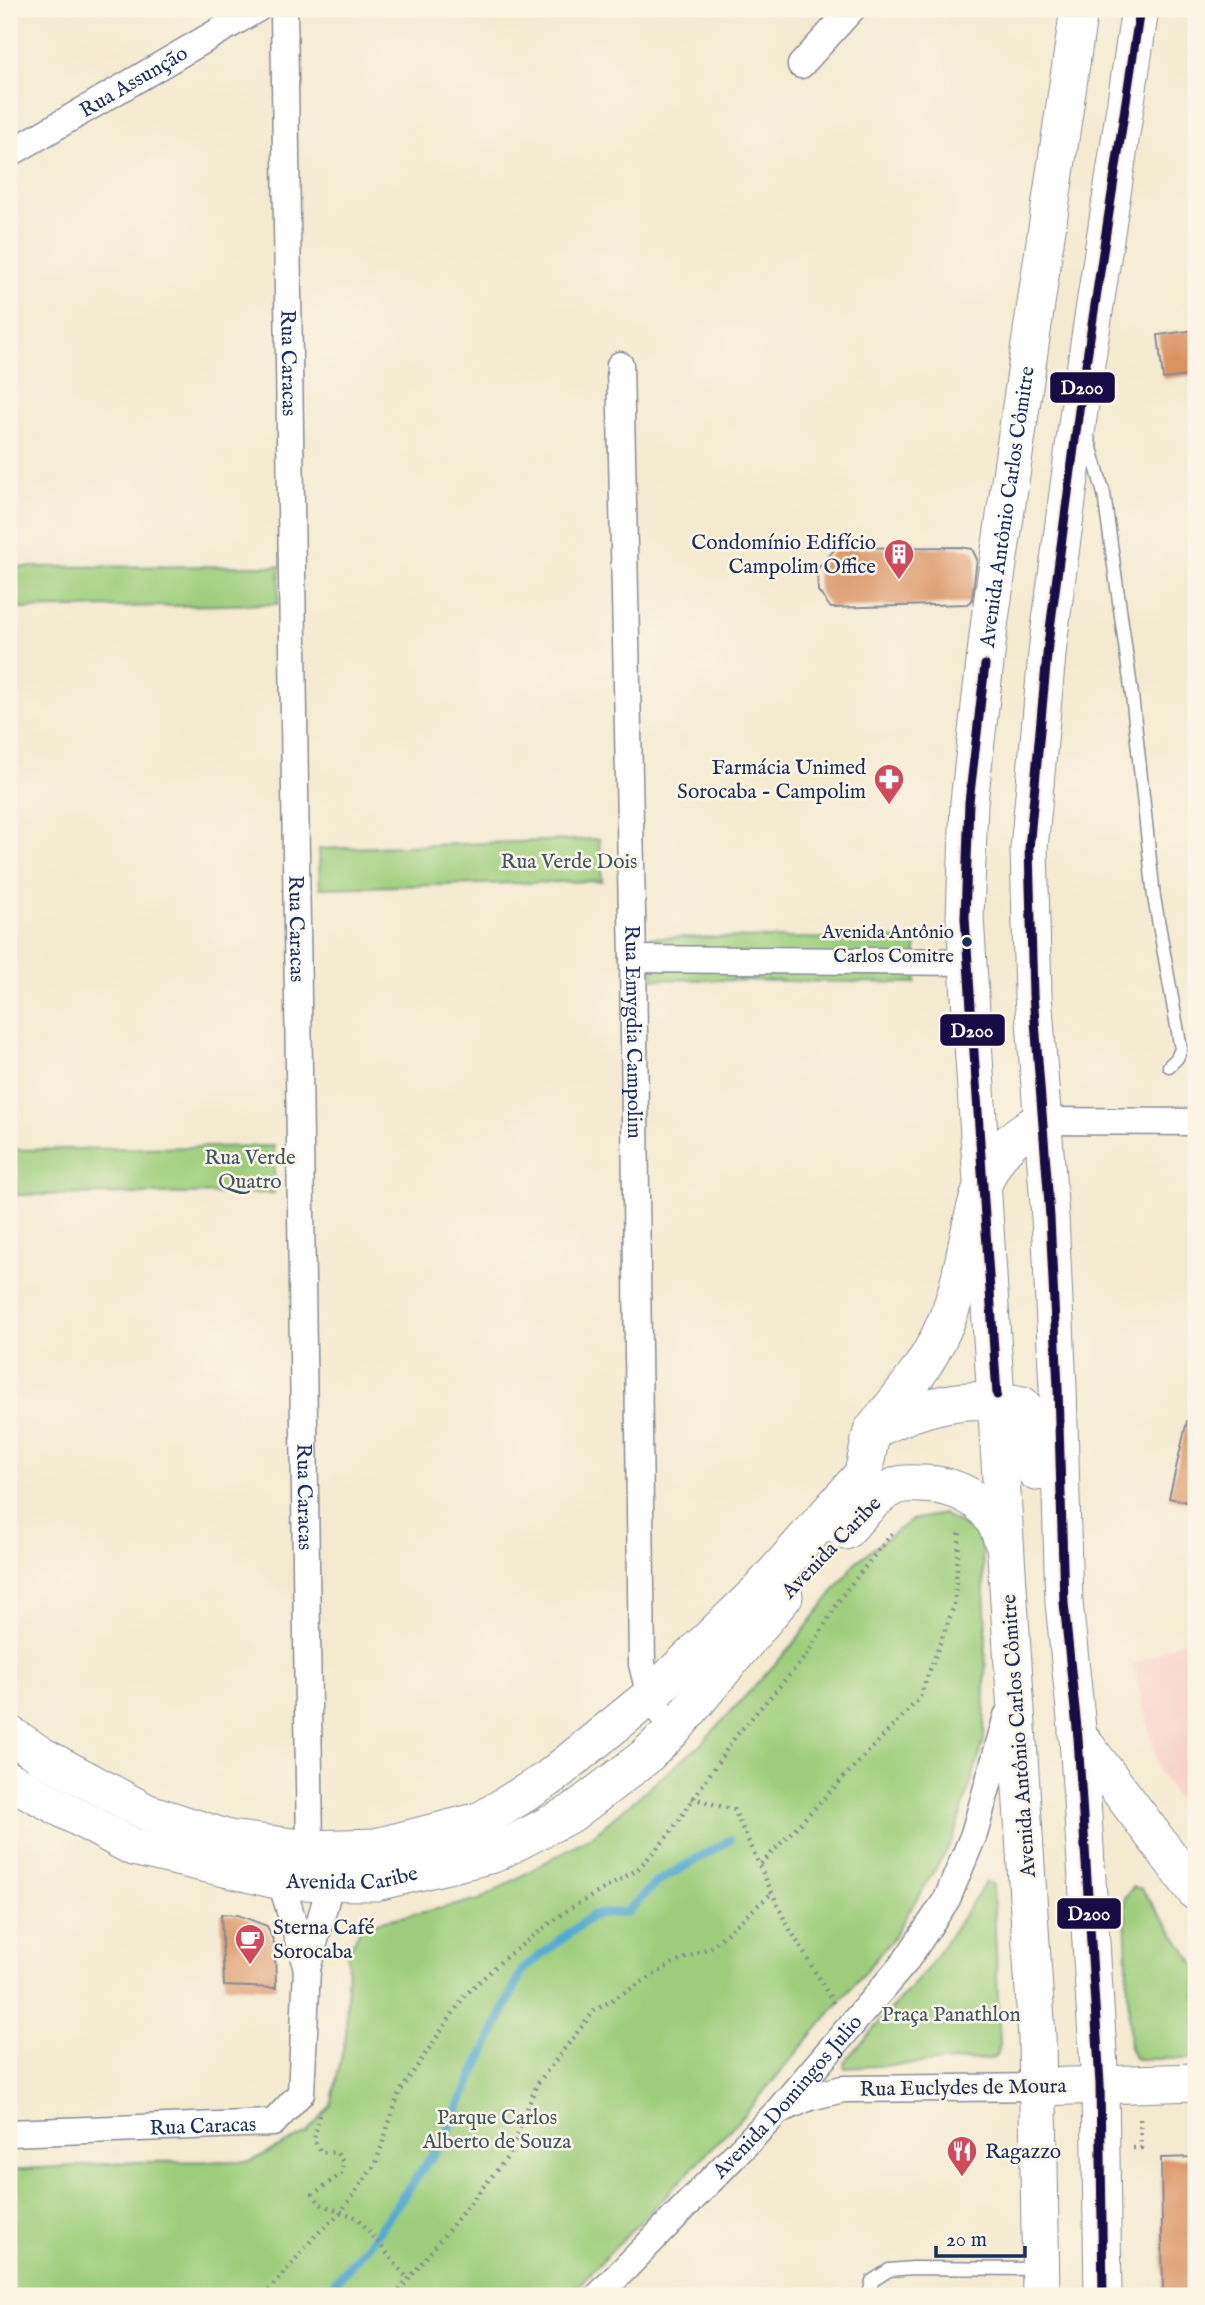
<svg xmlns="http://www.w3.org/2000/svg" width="1205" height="2305" font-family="'IM FELL English',serif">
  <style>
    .built { fill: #f7d0c9 }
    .green { fill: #9ece7d; stroke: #5c7e6e; stroke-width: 2 }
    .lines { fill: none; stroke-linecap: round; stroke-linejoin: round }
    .stream { stroke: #52a8cf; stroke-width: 9 }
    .building { fill: #da9263 }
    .lane-casing { stroke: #888c97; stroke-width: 15 }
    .street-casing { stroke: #888c97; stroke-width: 29 }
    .secondary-casing { stroke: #888c97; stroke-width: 39 }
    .path { stroke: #888c97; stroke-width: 4.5; stroke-dasharray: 2 5; stroke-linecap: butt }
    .lane { stroke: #fff; stroke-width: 12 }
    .street { stroke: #fff; stroke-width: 26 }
    .secondary { stroke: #fff; stroke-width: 37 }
    .bus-1-casing { stroke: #fcf5e5; stroke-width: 14 }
    .bus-1 { stroke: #170c46; stroke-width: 9 }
    .bus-dot { fill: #1b2f5e; stroke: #fcf5e5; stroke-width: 2.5 }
    .labels { text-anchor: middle; stroke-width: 5; stroke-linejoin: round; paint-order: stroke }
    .bus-label { font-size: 19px; fill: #1b2f5e; stroke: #fcf5e5; text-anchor: end }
    .street-label { font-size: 21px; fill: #1b2f5e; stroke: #fcf5e5 }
    .poi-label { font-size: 21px; fill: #1b2f5e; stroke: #fcf5e5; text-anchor: end }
    .park-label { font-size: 21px; fill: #3c5766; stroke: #fcf5e5 }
    .line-badge { stroke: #fcf5e5; stroke-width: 2.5 }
    .badge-label { font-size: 19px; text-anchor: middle; font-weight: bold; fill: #fff }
  </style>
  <rect width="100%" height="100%" fill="#fcf5e5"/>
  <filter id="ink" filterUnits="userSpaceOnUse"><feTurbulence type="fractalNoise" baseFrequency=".0143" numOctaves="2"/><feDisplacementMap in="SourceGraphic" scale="14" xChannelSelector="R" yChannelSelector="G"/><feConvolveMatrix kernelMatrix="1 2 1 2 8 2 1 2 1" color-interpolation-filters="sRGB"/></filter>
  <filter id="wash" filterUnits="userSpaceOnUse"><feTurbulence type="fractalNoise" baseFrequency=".00686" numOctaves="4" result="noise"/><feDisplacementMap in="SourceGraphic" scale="28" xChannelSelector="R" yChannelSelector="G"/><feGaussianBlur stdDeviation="1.57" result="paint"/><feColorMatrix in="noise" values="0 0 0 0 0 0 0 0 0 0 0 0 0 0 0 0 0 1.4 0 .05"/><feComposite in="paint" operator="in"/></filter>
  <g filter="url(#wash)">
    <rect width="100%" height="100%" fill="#f4ead0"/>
    <polygon class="built" points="1196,1634 1196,1828 1160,1774 1133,1665"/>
    <g class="green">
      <polygon points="280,566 278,604 14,609 13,567"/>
      <polygon points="599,839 602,881 320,888 319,849"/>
      <polygon points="650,937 916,939 916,983 653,979"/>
      <polygon points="274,1146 274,1193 10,1195 9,1150"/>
      <polygon points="943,1514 976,1533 982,1548 986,1630 984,1741 952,1842 890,1942 745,2114 568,2296 9,2296 9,2170 138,2162 251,2161 307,2133 331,2105 346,2036 348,1952 363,1925 479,1900 593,1835 700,1745 790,1648 857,1561 911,1520"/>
      <polygon points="986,1882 993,1884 1000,2045 997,2055 990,2059 845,2068 844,2062 928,1968"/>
      <polygon points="1133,1887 1142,1889 1196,1965 1196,2059 1139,2059 1134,2058 1130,2050 1125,1908 1125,1897"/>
    </g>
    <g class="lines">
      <polyline class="stream" points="323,2296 369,2244 444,2139 523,1969 593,1915 627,1912 657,1882 730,1840"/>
    </g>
    <g id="blocks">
      <g class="building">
        <polygon points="1196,330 1196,375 1163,379 1158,335"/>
        <polygon points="959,547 972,549 977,559 972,600 967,604 831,608 818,591 817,569 836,548"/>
        <polygon points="1187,1421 1196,1422 1196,1504 1169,1498"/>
        <polygon points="221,1914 238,1915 267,1926 275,1945 276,1988 224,1986"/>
        <polygon points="1196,2157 1196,2296 1163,2296 1161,2158"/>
      </g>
    </g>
  </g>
  <g filter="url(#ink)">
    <use href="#blocks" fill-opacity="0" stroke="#888c97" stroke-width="2"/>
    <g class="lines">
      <g class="lane-casing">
        <g id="lane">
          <polyline points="1087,434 1104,494 1132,695 1154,897 1181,1049 1177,1058 1169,1066"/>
          <polyline points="869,2296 872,2281 889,2270 913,2268 1038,2269"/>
        </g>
      </g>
      <g class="street-casing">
        <g id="street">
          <path id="s1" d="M284,9L310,1849"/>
          <polyline points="801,65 852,9"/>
          <path id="s2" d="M9,154L257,9"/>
          <path id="s3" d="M620,365L633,959L642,1664L650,1696L673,1730"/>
          <polyline points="633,959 968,962"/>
          <polyline points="1041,1121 1196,1122"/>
          <polyline points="281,1881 307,1969"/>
          <polyline points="782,2109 810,2097 843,2089 1040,2087"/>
          <path id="s4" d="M9,2133L273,2123L301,2093L307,1969L331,1881"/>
          <path id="s5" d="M598,2296L777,2112L905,1962L947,1899L974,1834L1007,1716"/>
        </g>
      </g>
      <g class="secondary-casing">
        <g id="secondary">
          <path d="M877,1425C907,1388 929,1364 947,1319C977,1248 962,1158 1041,1121"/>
          <path d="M845,1531C861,1514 876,1493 899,1485C905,1483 914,1484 921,1484C959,1484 993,1503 1003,1542"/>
          <path d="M9,1734L42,1756L146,1812L229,1839L310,1849L376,1847L480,1821L548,1779L650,1696L761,1589L863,1474L872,1431C920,1406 967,1393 1022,1405L1033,1424L1036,1472"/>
          <polyline points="1077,1734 1196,1892"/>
          <path id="s6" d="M9,1780L133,1847L281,1881L376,1882L493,1854L572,1813L644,1758L673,1730L784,1596"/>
          <polyline points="1040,2087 1196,2082"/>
          <path id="s7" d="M1041,2296L1037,2037L965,918L969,802L990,619L1079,9"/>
          <polyline points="1103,2296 1100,2084 1078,1738 1064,1603 1058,1388 1050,1217 1033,995 1029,849 1048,644 1079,410 1140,9"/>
        </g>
      </g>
      <g class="path">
        <polyline points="692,1798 734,1810 785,1921 834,2004"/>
        <polyline points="761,1864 919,1699 954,1606 960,1529"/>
        <polyline points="319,2115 314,2140 321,2152 337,2153 343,2162 341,2174 313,2194 320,2204 358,2218 407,2278"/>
        <polyline points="1133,2148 1141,2148 1140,2116"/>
        <polyline points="264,2296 316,2235 341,2212 376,2163 399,2093 466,1994 507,1956 569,1909 637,1870 668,1836 735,1737 807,1655 841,1597 894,1531"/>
        <polyline points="395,2296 509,2155 537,2084 594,2011 672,1964 711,1947 773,1892"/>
      </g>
      <use href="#lane" class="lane"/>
      <use href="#street" class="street"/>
      <use href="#secondary" class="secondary"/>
      <g class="bus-1-casing">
        <g id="bus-1">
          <polyline points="985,665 969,802 965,918 997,1395"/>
          <polyline points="1103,2296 1100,2084 1078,1738 1064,1603 1058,1388 1050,1217 1033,995 1029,849 1048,644 1079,410 1140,9"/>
        </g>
      </g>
      <use href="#bus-1" class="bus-1"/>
    </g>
  </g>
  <defs>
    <g id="building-pin" transform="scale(1.575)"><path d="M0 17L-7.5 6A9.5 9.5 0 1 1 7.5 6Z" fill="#d1495b" stroke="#fcf5e5"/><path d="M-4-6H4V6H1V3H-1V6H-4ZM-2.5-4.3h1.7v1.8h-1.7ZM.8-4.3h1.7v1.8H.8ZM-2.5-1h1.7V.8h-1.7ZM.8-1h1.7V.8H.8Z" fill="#fff"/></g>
    <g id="pharmacy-pin" transform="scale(1.575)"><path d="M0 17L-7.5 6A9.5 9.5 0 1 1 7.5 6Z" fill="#d1495b" stroke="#fcf5e5"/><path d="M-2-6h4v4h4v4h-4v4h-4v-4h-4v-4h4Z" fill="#fff"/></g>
    <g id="cafe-pin" transform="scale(1.575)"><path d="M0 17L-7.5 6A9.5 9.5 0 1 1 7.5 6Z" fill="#d1495b" stroke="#fcf5e5"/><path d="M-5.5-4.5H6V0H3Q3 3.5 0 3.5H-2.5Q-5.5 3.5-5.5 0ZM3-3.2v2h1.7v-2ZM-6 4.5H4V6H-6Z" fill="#fff"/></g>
    <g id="restaurant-pin" transform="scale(1.575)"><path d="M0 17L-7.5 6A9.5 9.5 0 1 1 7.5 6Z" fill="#d1495b" stroke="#fcf5e5"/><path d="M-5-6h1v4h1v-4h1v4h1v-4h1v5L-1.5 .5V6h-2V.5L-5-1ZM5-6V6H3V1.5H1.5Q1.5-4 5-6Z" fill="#fff"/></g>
  </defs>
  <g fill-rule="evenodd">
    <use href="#building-pin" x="899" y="554"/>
    <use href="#pharmacy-pin" x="889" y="779"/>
    <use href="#cafe-pin" x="250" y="1939"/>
    <use href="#restaurant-pin" x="962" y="2151"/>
  </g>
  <circle class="bus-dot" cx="967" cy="942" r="6"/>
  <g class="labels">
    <g class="bus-label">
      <text x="954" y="938">Avenida Antônio<tspan x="954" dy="24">Carlos Comitre</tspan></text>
    </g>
    <g class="street-label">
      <text dy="7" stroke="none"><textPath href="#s2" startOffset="144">Rua Assunção</textPath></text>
      <text dy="7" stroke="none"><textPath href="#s1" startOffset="354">Rua Caracas</textPath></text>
      <text dy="7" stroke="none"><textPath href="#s7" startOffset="1794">Avenida Antônio Carlos Cômitre</textPath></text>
      <text dy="7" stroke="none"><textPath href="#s1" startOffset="920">Rua Caracas</textPath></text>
      <text dy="7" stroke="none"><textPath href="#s3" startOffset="667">Rua Emygdia Campolim</textPath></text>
      <text dy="7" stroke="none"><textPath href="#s1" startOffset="1488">Rua Caracas</textPath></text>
      <text transform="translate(831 1547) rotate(-46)" y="7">Avenida Caribe</text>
      <text transform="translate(1018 1736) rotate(-94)" y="7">Avenida Antônio Carlos Cômitre</text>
      <text dy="7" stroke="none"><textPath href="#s6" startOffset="364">Avenida Caribe</textPath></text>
      <text transform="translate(963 2087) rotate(-1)" y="7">Rua Euclydes de Moura</text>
      <text dy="7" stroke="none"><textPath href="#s5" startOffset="275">Avenida Domingos Julio</textPath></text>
      <text dy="7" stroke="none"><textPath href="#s4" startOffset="194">Rua Caracas</textPath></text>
    </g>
    <g class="poi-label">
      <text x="876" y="549">Condomínio Edifício<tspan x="876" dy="24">Campolim Office</tspan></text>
      <text x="866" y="774">Farmácia Unimed<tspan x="866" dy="24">Sorocaba - Campolim</tspan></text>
      <text x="273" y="1934" text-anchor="start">Sterna Café<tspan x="273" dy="24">Sorocaba</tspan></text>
      <text x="985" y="2158" text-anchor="start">Ragazzo</text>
    </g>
    <g class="park-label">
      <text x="569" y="868">Rua Verde Dois</text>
      <text x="250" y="1164">Rua Verde<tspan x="250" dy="24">Quatro</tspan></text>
      <text x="951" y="2021">Praça Panathlon</text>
      <text x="497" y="2124">Parque Carlos<tspan x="497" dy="24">Alberto de Souza</tspan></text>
    </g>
  </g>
  <g class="line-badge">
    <rect x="1049" y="371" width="67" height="33" rx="7" fill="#170c46"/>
    <rect x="939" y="1013" width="67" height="34" rx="7" fill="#170c46"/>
    <rect x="1056" y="1897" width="66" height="33" rx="7" fill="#170c46"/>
  </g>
  <g class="badge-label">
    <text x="1082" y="394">D200</text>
    <text x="972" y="1037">D200</text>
    <text x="1089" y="1920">D200</text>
  </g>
  <rect width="1205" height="2305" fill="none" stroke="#fcf5e5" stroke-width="35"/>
  <path d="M936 2246v10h89v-10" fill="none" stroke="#1b2f5e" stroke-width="3.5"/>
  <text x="946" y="2246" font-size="21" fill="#1b2f5e" stroke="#fcf5e5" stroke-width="5" paint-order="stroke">20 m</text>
</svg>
